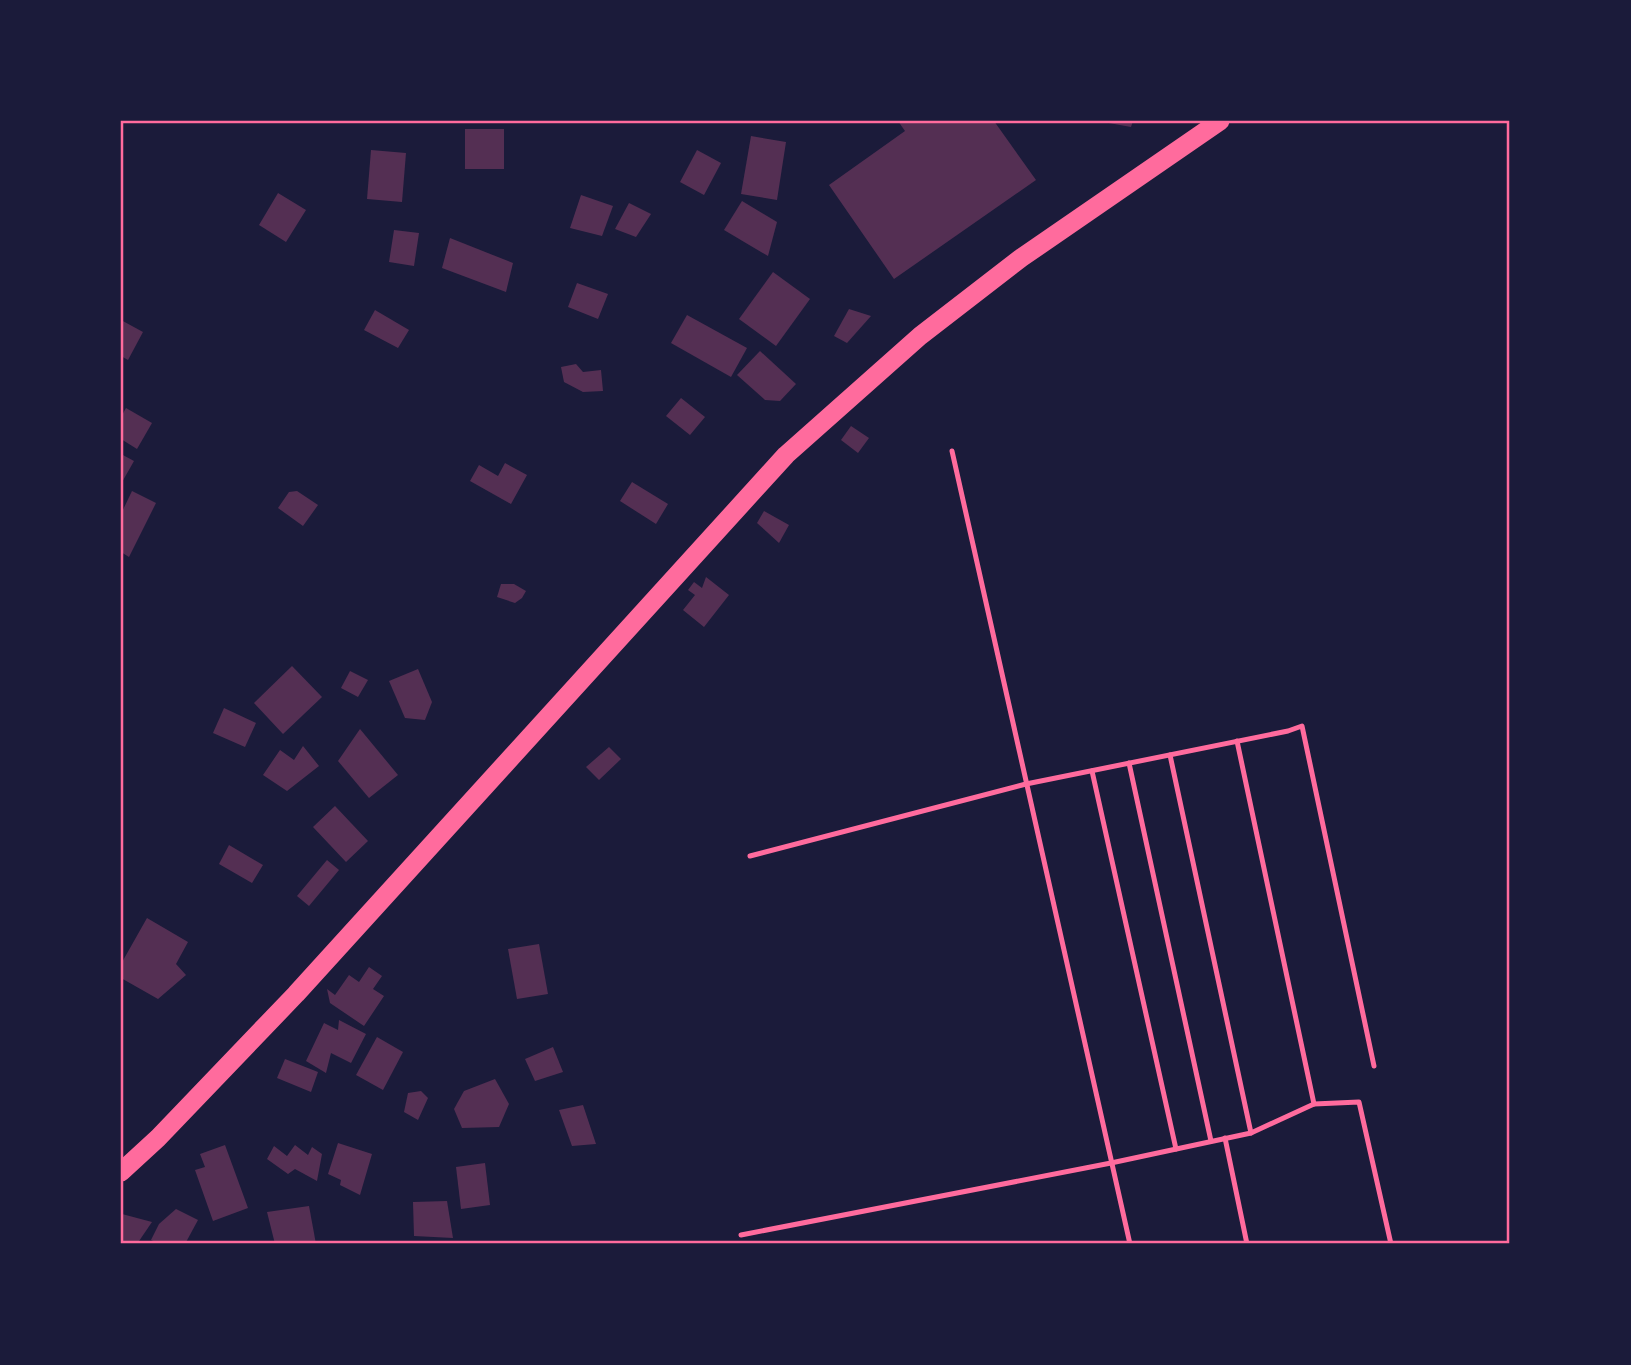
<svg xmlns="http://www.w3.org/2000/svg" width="1631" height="1365" font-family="Inter,sans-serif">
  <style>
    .building { fill: #542f53 }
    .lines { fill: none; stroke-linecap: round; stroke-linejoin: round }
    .service { stroke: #ff6b9d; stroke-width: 5 }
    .trunk { stroke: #ff6b9d; stroke-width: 19 }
    .neatline { fill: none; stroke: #ff6b9d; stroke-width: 2.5 }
  </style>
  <rect width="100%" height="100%" fill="#1b1b3a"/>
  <g class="building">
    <polygon points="898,121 994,121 1036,180 894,279 829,185 905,131"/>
    <polygon points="1103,121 1133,121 1131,127 1103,122"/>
    <rect x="465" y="129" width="39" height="40"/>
    <polygon points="751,136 786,142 777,200 741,194"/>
    <polygon points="371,150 406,153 402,202 367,199"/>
    <polygon points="697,150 721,163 704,195 680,182"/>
    <polygon points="278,193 306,210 286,242 259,225"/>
    <polygon points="581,195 613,206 602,236 570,228"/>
    <polygon points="742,201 777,222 768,256 724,230"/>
    <polygon points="629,203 651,214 636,237 615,229"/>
    <polygon points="394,230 419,233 414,266 389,262"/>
    <polygon points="450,238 513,263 506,292 442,268"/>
    <polygon points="773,272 810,299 776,346 739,319"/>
    <polygon points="577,283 608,294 598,319 568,307"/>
    <polygon points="849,309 871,316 847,343 834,336"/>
    <polygon points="375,310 409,330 398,348 364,330"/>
    <polygon points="687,315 747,348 731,377 671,343"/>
    <polygon points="121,320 143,332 128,360 121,356"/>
    <polygon points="760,351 796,384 780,401 765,400 737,375"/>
    <polygon points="576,364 583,372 601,370 603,391 583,392 564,382 561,367"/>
    <polygon points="681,398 705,417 690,435 666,416"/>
    <polygon points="126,408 152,423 137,449 121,439 121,417"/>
    <polygon points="851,426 869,438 858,453 841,440"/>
    <polygon points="121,454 134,461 121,484"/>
    <polygon points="505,463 527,475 511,504 470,481 479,465 498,476"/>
    <polygon points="632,482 668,504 656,524 620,501"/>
    <polygon points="132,491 156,503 129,557 121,552 121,514"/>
    <polygon points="297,491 318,505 303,526 278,508 289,492"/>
    <polygon points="764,511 789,525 779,543 757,523"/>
    <polygon points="706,577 729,595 704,627 683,610 695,595 688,590 694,582 702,588"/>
    <polygon points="501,584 514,584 526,591 522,598 515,603 497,597"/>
    <polygon points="292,666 322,697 283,734 254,703"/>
    <polygon points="418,669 432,702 425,720 405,718 389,681"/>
    <polygon points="350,671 368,680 358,697 341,688"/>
    <polygon points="224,708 256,723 245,747 213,733"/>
    <polygon points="360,729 398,775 369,798 338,761"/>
    <polygon points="303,746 319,766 287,791 263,775 280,750 294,760"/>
    <polygon points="609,747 621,759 599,780 586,767"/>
    <polygon points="335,806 368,841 346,862 313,827"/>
    <polygon points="229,845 263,865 252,883 219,864"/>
    <polygon points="327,860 339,870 309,906 297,896"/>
    <polygon points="147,918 188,942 176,964 186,975 158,999 121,978 121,964"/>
    <polygon points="539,944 548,994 517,999 508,949"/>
    <polygon points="369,967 382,976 373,989 384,996 364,1026 330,1003 327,989 335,995 349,975 359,982"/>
    <polygon points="339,1020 366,1034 351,1063 331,1053 326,1073 306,1061 324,1023 338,1030"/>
    <polygon points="377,1037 403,1052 383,1090 356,1075"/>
    <polygon points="553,1047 563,1072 535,1081 525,1059"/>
    <polygon points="285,1059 318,1072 311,1092 277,1078"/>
    <polygon points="495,1079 509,1104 499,1127 462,1128 454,1109 464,1091"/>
    <polygon points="421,1091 428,1098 418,1120 404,1112 408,1093"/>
    <polygon points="583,1105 596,1144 572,1146 559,1110"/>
    <polygon points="338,1143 372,1154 360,1195 340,1185 341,1180 328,1174"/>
    <polygon points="225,1145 248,1208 213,1221 195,1170 205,1167 200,1154"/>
    <polygon points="295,1145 308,1155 312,1147 322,1154 317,1181 295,1169 288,1174 267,1159 274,1146 287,1156"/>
    <polygon points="485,1163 490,1205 461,1209 456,1167"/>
    <polygon points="447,1201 453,1238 414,1236 413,1202"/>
    <polygon points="309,1206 316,1244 275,1244 267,1212"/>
    <polygon points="176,1209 198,1220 185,1244 160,1244 151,1240 159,1224"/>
    <polygon points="122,1214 152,1222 137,1244 121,1244"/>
  </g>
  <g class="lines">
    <g class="service">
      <polyline points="952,451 1130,1244"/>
      <polyline points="1237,741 1314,1104"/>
      <polyline points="1170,755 1251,1133"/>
      <polyline points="1129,763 1211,1141"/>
      <polyline points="1092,771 1176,1149"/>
      <polyline points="750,856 1026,784 1288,731 1302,726 1374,1066"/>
      <polyline points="1225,1138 1247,1244"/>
      <polyline points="741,1235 1111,1163 1251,1133 1314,1104 1359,1102 1391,1244"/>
    </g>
    <polyline class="trunk" points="121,1172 158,1138 296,994 786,455 920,336 1021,258 1220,121"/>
  </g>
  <rect width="1631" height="1365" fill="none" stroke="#1b1b3a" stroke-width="245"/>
  <rect x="122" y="122" width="1386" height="1120" class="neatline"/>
</svg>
